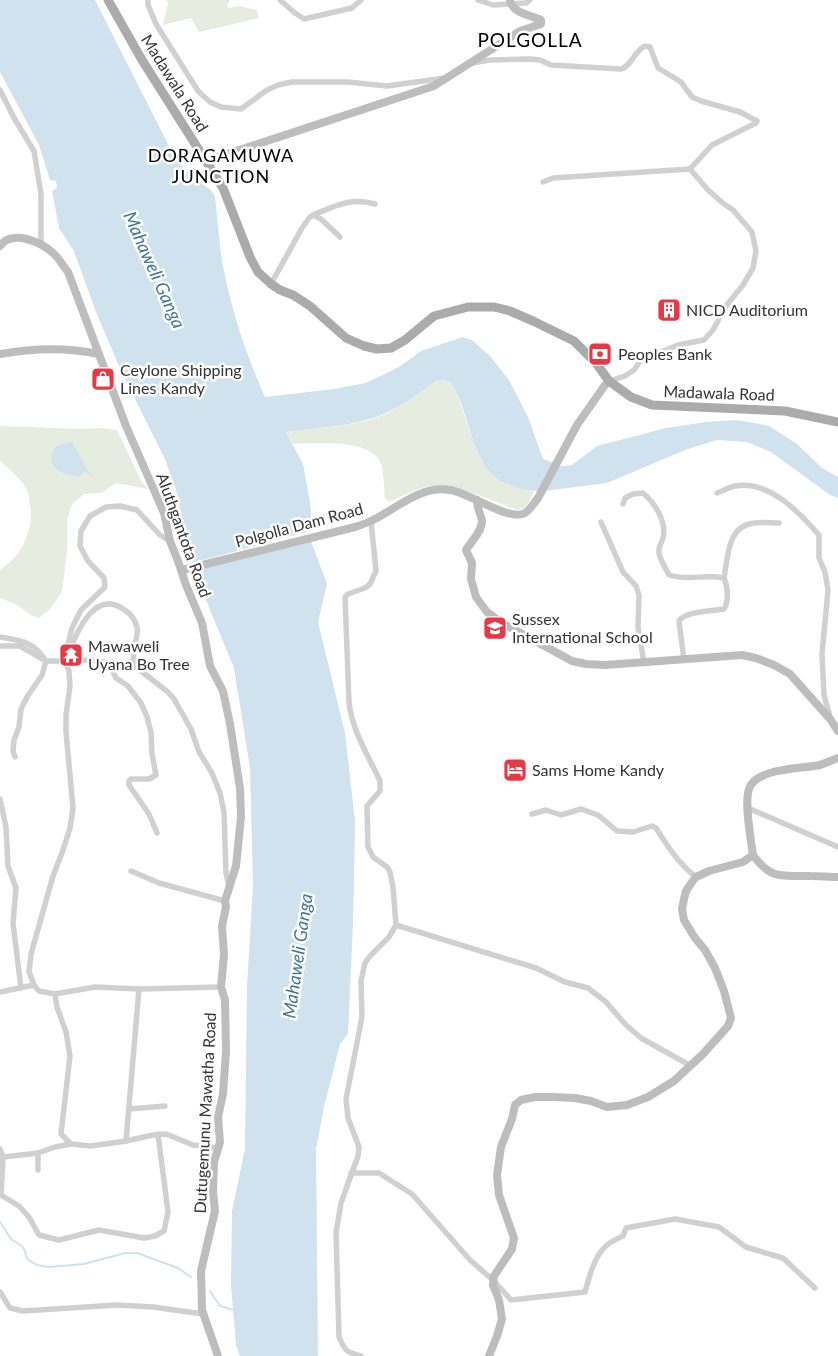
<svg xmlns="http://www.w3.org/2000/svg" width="838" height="1356" font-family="Lato,sans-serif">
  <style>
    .green { fill: #e6ecdf }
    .water { fill: #cfe2ee }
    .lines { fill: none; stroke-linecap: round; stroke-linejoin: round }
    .stream { stroke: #cfe2ee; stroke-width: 2 }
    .street { stroke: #d0d0d0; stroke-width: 5.5 }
    .secondary { stroke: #bdbdbd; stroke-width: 8 }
    .primary { stroke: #ababab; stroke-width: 9 }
    .labels { text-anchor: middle; stroke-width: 5; stroke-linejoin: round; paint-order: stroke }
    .street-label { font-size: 16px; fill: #333; stroke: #fff }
    .poi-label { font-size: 16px; fill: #333; stroke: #fff; text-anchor: start }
    .neighbourhood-label { font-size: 18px; letter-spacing: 1px; fill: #000; stroke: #fff }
    .water-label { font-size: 18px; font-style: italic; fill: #3f7597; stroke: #fff }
    .quarter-label { font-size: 19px; letter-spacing: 1px; fill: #000; stroke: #fff }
  </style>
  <rect width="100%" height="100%" fill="#fff"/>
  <g class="green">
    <polygon points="166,0 230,0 227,7 230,8 238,6 257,10 259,18 199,32 191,18 163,25 168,3"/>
    <path d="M443,380L451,382L456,392L476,449L481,460L508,485L534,491C530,501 529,506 518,510C493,501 451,481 425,487C413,490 401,497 389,502L385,499C384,488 384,475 381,464C373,438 314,443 293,444L286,432C315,428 354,427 381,416C401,407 418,394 436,381Z"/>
    <path d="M0,426L80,429L100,428L117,430L141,481L148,489L116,483L101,493L84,494L72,504L67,520V551L62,592L50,609L39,618L31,615L17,605L0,598V570C22,555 34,531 30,504C29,500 29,496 28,492C23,480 10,470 0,461Z"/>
  </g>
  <g class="water">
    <path d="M0,0H95L173,154L189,174L211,190L215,197C217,216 219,236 221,254C229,304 245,352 265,397L334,389L366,383L399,367L421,351L463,337L472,340L490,356L509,380L528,417L543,459L562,466L572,465L597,446L666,428L706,422L738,420L769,426L797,444L822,468L838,477V498L830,495L771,452L747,442L717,440L685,450L607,483L544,491C466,490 480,433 451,382L443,380L436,381C418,394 401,407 381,415C356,426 314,428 286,432L303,464L311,508V521L309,526L310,531L192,563L176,490L165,459L121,371L96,312L74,251L59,228L52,191L57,188L56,181L50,180L39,145L0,72Z"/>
    <path d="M72,442L88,471L93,475L85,472L82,473L80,477H78C72,475 64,474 59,471C50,466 49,453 56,447C60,444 67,443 72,442Z"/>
    <polygon points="311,541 327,584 318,622 345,733 355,821 353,924 348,1034 340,1044 324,1107 316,1149 318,1356 240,1356 236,1345 231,1284 232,1211 245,1149 247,987 253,885 250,768 234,668 194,571"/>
  </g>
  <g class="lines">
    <g class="stream">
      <polyline points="0,1222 11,1239 22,1246 25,1251 26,1257 30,1261 37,1265 49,1267 84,1264 125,1253 137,1253 178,1268 191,1277"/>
      <polyline points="210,1291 220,1306 233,1310"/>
    </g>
    <g class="street">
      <polyline points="148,0 148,5 156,24 198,91 210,102 221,107 241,109 267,90 278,85 292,82 348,82 387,86 445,78"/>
      <polyline points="280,0 295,13 304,19 352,8 361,0"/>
      <polyline points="478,0 493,5 526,3 530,0"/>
      <path d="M472,63L490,60L530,59L540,60L551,65L621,69C632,66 634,51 645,46L650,47L658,68L681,82L692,97L701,101L740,112L757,121L756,123L712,145L690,169L568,177L553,178L543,182"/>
      <polyline points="0,90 14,118 34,151 41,194 41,244"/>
      <polyline points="313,215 321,219 340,237"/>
      <path d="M271,284L302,228L309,218L313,215C335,206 351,197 375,204"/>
      <polyline points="609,381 625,376 634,370 641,360 678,345 704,340 713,330 726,306 743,285 753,268 756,251 752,232 733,210 724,204 708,190 690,169"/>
      <path d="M717,493C723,491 729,487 735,486C769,480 799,512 819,535V558L825,572L828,590L822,654L824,695L830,717"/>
      <path d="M623,504L625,498L633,494L643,493C655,503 667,522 663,538C661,544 658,547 659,553C660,560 666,569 669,575C687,581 706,574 724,578C728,587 729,601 724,609C713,611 685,611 679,621L684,660"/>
      <polyline points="601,522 623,572 636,586 639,595 638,627 644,663"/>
      <polyline points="170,541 160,535 137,510 120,506 106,507 90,516 81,531 80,546 88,561 104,578 105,587 81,610 72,628 67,649 65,661 69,671 70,686 66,715 66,732 73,808 70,828 63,850 53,876 31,954 29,972 34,985 39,991 55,994 95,987 139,989 221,987"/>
      <path d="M724,578C728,557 727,526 754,523C762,522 771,523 779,523"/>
      <path d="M0,637C22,641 33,641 46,661L42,675L27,697L21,709L19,727L14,740L13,751L15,757"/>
      <polyline points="0,646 20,646 46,661 65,661 89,660 105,662 109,664 116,678 128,686 141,703 147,717 151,732 152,754 156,775 149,779 131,779 129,781 129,785 149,814 157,833"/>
      <path d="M69,652C76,634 93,592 120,607C129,612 134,617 137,627C139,634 132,654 133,665L168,692L174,699L191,729L199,752L212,773L220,793L224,812L226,873L229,887"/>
      <polyline points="0,799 6,827 8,866 16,888 13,923 21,988"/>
      <polyline points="748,808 838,847"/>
      <path d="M532,814L546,810L561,815L581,809L598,815L617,831L633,832L652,826L656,828C668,847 679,864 696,877"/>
      <polyline points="131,871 159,883 225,901"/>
      <polyline points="396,925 536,968 565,982 588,988 606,1002 625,1024 641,1038 691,1066"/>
      <polyline points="0,992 34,985"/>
      <polyline points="55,994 57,1007 66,1032 70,1056 61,1134 71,1144"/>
      <polyline points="129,1109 165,1106"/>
      <polyline points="158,1134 168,1212 164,1231 155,1236 144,1238 99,1230 59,1240 39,1235 29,1217 19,1206 1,1195 3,1157 38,1153 55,1147 71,1144 91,1146 126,1141 153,1135 166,1134 193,1145 218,1148"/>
      <polyline points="126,1141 139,989"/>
      <polyline points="0,1149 3,1157"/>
      <polyline points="38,1153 38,1170"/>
      <path d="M351,1173H379L412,1194L470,1260L494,1281L511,1300L585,1292C589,1278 594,1257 605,1247C609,1242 617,1239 623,1236L626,1228L675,1219L719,1227L746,1247L783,1258L815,1288"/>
      <polyline points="0,1292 10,1308 23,1311 117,1305 153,1307 203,1314"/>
      <path d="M361,1356C346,1352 345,1351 339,1337L336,1233L341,1203L358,1156L359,1147L348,1118L346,1099L362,1017L361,981L365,963L370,956L389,937L396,925L393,887L390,872L387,867L373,857L368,847L367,806L380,791V781C368,755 352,731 349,702L345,597L348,594L365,588L370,584L376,571L371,521"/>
    </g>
    <g class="secondary">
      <path d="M206,161L434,86L520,31L541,24V20C530,15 512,13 510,0"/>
      <path d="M0,246C12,229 41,242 53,253C59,258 63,266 68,272L126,426L164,513L170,541L178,561L186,585L202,623L210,666L223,691L230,724L240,788L241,817L236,866L225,901L226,907L222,926L224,955L221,987L225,1000L226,1051L223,1094L218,1117L220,1142L214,1162L213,1191L215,1211L201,1271L202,1310L218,1356"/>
      <path d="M0,354C33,348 66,347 99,354"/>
      <path d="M477,500C477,509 481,514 482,521C482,531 471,542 466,550L472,563L471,579L476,597L487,612L502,623L572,661L586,664L605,665L742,655L756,658L774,665L790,674L830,719L838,731"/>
      <path d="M182,570L355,527C361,525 367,523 373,520C397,508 421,485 450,490C468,492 509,522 525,513C530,510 534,503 538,498L577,425L605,385L609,381"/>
      <path d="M753,855C751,840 744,803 749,789C755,768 801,769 820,765C826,763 832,760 838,758"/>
      <path d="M753,855C772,881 782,875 810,876C819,876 829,877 838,877"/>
      <polyline points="489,1356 497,1336 502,1319 499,1300 493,1285 494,1276 512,1249 514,1238 499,1195 497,1175 501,1147 512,1119 515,1105 521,1100 535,1097 553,1097 575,1098 591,1101 607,1107 627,1105 648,1097 674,1081 703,1054 728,1026 731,1018 724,991 715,968 705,950 695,938 684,920 682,909 684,899 686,891 692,882 696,877 709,871 743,862 753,855"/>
    </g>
    <polyline class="primary" points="108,0 142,60 223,188 250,257 258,272 271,284 280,290 293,295 310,306 346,338 364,346 377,349 391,348 405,340 434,316 468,307 494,307 510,311 533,321 574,341 596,363 609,381 631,397 652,405 785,411 838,422"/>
  </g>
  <defs>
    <g id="building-square" transform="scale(1.25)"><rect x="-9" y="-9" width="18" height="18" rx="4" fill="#e63946" stroke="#fff"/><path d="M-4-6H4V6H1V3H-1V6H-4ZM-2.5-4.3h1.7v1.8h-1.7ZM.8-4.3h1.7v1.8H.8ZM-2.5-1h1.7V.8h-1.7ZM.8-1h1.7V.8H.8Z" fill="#fff"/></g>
    <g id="bank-square" transform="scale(1.25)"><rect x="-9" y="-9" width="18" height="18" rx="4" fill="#e63946" stroke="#fff"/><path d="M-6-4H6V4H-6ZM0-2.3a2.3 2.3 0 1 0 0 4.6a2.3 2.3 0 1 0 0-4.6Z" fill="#fff"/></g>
    <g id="shop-square" transform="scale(1.25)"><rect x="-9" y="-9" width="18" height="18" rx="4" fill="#e63946" stroke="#fff"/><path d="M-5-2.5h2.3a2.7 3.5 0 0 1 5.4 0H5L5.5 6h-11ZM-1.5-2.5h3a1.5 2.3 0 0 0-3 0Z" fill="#fff"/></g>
    <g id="school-square" transform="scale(1.25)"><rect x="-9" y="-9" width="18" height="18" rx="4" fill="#e63946" stroke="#fff"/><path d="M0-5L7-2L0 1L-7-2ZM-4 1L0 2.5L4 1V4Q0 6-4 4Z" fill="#fff"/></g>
    <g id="temple-square" transform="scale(1.25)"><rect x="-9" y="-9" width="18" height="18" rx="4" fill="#e63946" stroke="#fff"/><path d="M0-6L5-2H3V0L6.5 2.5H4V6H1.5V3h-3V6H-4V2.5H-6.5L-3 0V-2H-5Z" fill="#fff"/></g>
    <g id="hotel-square" transform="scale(1.25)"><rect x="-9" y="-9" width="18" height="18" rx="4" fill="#e63946" stroke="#fff"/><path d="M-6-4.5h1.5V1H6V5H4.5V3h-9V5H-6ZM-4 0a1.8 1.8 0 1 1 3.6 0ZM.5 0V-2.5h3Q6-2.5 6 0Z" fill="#fff"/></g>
  </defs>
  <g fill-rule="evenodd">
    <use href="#building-square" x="669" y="310"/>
    <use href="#bank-square" x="600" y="354"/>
    <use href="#shop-square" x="103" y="379"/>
    <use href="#school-square" x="495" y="628"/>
    <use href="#temple-square" x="71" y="655"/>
    <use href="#hotel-square" x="515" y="770"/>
  </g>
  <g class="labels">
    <g class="street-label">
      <text transform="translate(175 83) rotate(58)" y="6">Madawala Road</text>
      <text transform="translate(719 393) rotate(2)" y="6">Madawala Road</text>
      <text transform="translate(299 525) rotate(-15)" y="6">Polgolla Dam Road</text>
      <text transform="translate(184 535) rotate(70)" y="6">Aluthgantota Road</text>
      <text transform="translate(205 1113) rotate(-87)" y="6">Dutugemunu Mawatha Road</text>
    </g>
    <g class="poi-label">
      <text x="686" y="316">NICD Auditorium</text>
      <text x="618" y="360">Peoples Bank</text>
      <text x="120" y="376">Ceylone Shipping<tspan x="120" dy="18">Lines Kandy</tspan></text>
      <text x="512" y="625">Sussex<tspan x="512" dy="18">International School</tspan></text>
      <text x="88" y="652">Mawaweli<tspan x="88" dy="18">Uyana Bo Tree</tspan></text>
      <text x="532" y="776">Sams Home Kandy</text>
    </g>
    <g class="neighbourhood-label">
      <text x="221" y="162">DORAGAMUWA<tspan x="221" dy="21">JUNCTION</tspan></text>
    </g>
    <g class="water-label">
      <text transform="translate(154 270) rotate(66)" y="6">Mahaweli Ganga</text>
      <text transform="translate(298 956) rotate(-82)" y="6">Mahaweli Ganga</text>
    </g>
    <g class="quarter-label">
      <text x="530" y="47">POLGOLLA</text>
    </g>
  </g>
</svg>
